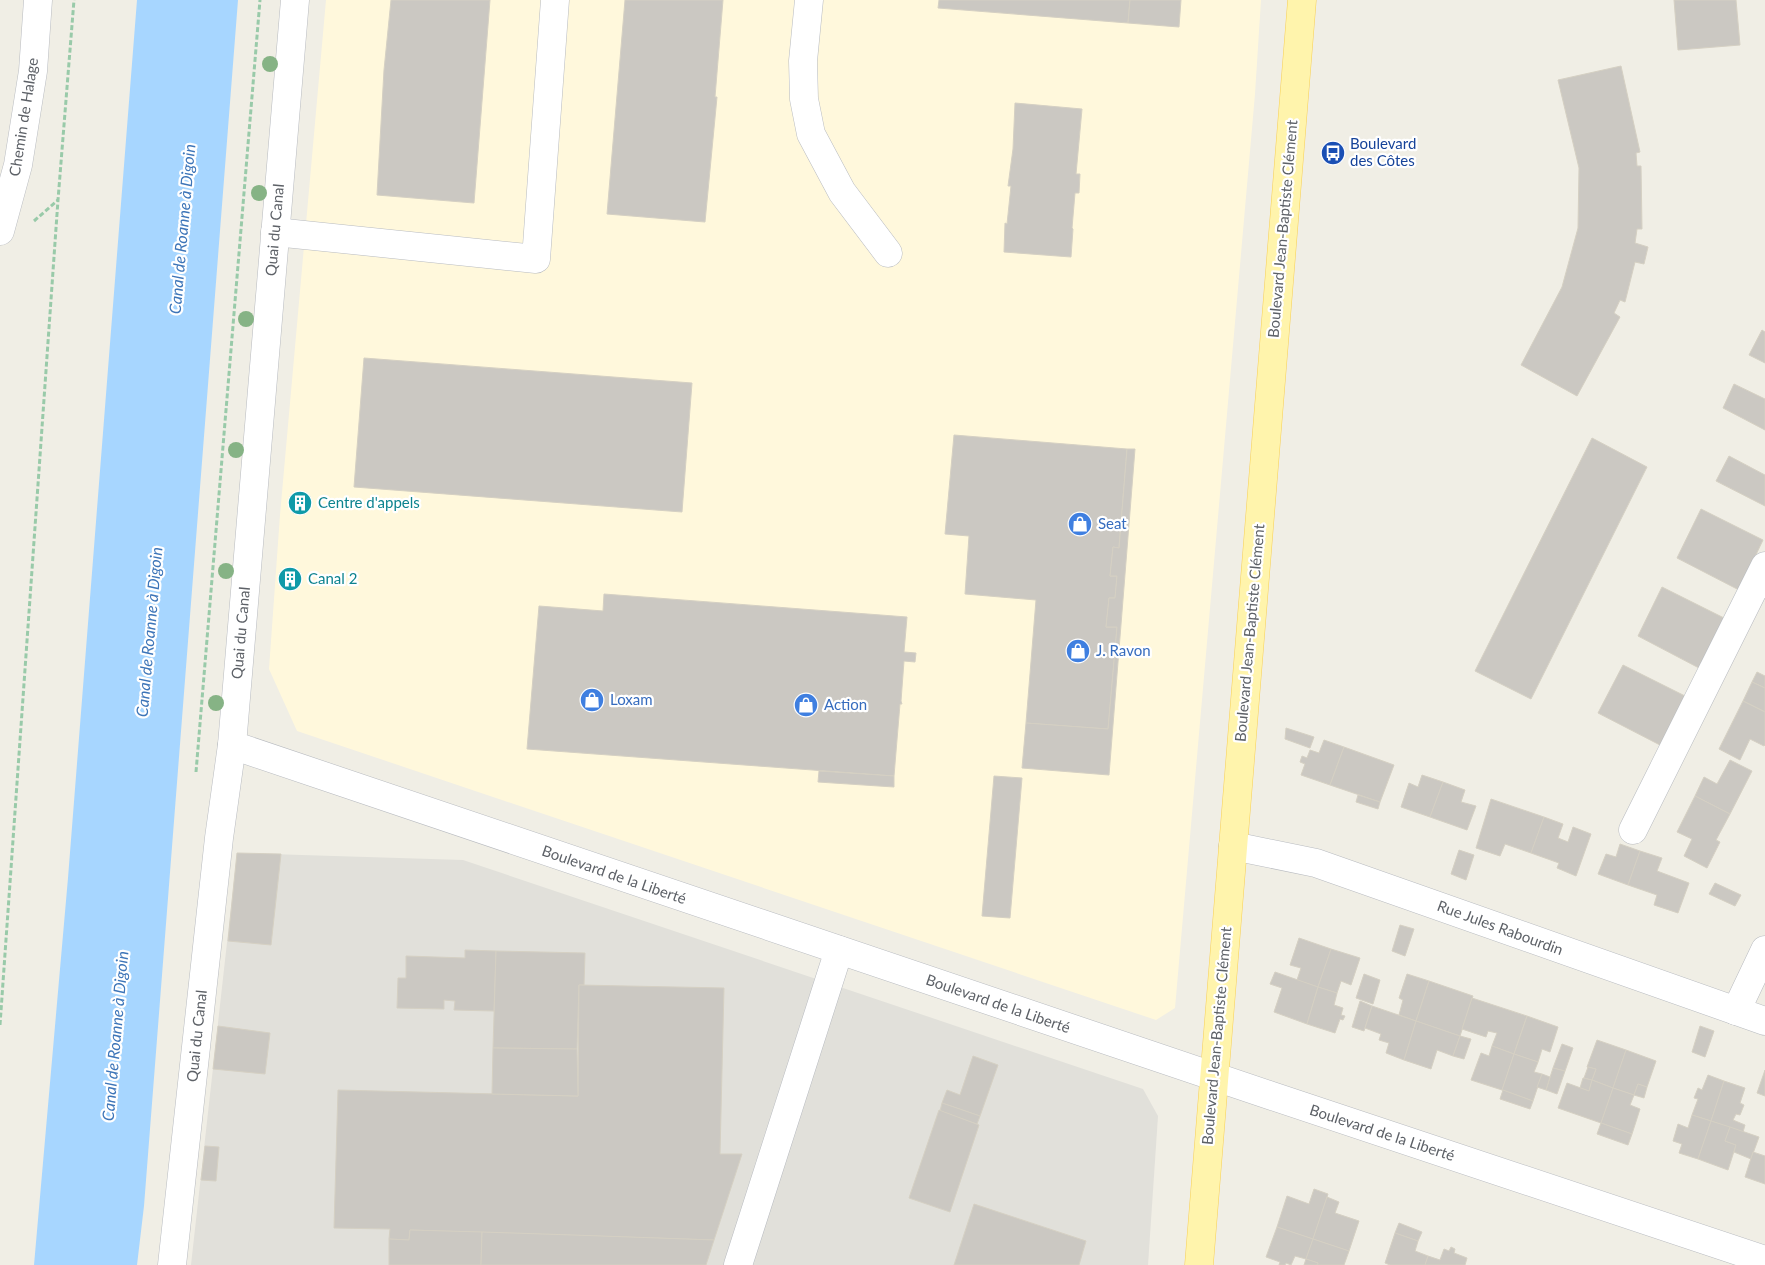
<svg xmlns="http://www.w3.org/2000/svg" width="1765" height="1265" font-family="Lato,sans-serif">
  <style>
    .commercial { fill: #fff8dc }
    .industrial { fill: #e1e0da }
    .water { fill: #a7d6ff }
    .building { fill: #cbc8c2; stroke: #d5d0c3 }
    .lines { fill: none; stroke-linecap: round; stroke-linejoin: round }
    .minor-casing { stroke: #b8bbc0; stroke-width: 29 }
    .major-casing { stroke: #f8d056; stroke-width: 29 }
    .path { stroke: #99caa9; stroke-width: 3; stroke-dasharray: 5 2.5; stroke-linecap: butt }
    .minor { stroke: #fff; stroke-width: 28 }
    .major { stroke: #fff4ac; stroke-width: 28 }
    .tree { fill: #86b385 }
    .labels { text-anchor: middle; stroke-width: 4.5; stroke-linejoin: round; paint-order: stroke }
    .street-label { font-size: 15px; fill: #5d6167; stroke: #fff }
    .transit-label { font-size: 15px; fill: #164399; stroke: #fff; text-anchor: start }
    .culture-label { font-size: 15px; fill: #0d838f; stroke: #fff; text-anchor: start }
    .shop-label { font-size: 15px; fill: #366cbe; stroke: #fff; text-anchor: start }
    .water-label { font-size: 16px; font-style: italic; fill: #3d75b8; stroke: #fff }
  </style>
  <rect width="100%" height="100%" fill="#f0eee5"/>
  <polygon class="commercial" points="326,0 1261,0 1255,94 1175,1008 1156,1020 297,731 269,669 280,515"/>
  <polygon class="industrial" points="237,853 463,860 1143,1089 1158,1116 1148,1265 191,1265"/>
  <polygon class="water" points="137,0 238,0 144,1206 137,1265 34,1265 68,878"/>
  <g class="building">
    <polygon points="391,0 490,0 474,203 377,195 384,70"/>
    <polygon points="625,0 723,0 715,97 717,97 705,222 607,214"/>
    <polygon points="939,0 1130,0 1128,23 938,8"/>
    <polygon points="1130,0 1181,0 1179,27 1128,23"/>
    <polygon points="1674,0 1736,0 1740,45 1678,50"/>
    <polygon points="1621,66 1640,152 1636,153 1637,166 1641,166 1642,229 1637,229 1635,243 1648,247 1644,264 1635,262 1625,302 1620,300 1614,313 1620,317 1577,396 1521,365 1562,287 1578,228 1579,168 1558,80"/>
    <polygon points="1015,103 1082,109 1076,174 1080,174 1079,193 1075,193 1072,228 1073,229 1071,257 1004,252 1005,223 1007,224 1011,186 1008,186 1013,149"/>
    <polygon points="1762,330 1765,332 1765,363 1749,355"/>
    <polygon points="364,358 692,383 682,512 354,487"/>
    <polygon points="1734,384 1765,399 1765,430 1723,408"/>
    <polygon points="954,435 1127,449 1119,548 1113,547 1110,576 1117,576 1115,598 1109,598 1106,627 1117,627 1108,729 1026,723 1036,600 965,594 969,536 945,534"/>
    <polygon points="1592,438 1647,467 1531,699 1475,671"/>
    <polygon points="1127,449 1135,449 1109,775 1022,768 1026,723 1108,729 1117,627 1106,627 1109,598 1115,598 1117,576 1110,576 1113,547 1119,548"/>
    <polygon points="1729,456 1765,475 1765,506 1716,481"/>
    <polygon points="295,493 307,493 305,514 293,513"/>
    <polygon points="1701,509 1763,540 1739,590 1677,558"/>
    <polygon points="286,570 294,571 293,587 285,587"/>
    <polygon points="1662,587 1724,618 1699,668 1638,636"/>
    <polygon points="604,594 907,617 904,652 916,653 915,662 904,661 901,701 902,704 900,704 894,776 527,749 539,606 603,611"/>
    <polygon points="1623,665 1685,696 1660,745 1598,713"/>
    <polygon points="1757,672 1765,676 1765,688 1752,682"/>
    <polygon points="1752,682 1765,688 1765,712 1743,701"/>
    <polygon points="1743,701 1765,712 1765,745 1764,746 1750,739 1740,760 1719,749"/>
    <polygon points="1286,728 1314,737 1310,748 1285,739"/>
    <polygon points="1324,740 1344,747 1330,785 1301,775 1305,764 1300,762 1302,756 1307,758 1310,750 1319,753"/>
    <polygon points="1344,747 1394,765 1380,802 1330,785"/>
    <polygon points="1730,760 1752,771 1730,814 1695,796 1704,777 1717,784"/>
    <polygon points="819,771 894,776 894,787 818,782"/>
    <polygon points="1422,775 1443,782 1430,817 1401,807 1409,783 1418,787"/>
    <polygon points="994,776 1022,778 1010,918 982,916"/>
    <polygon points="1443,782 1465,790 1461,802 1476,806 1467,830 1430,817"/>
    <polygon points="1358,795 1380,802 1378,809 1356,802"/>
    <polygon points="1695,796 1730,814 1716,840 1720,842 1707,868 1684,856 1692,839 1677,832"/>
    <polygon points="1491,799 1544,817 1531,853 1505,844 1500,856 1476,848"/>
    <polygon points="1544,817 1563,824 1558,838 1568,842 1573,827 1591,834 1576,876 1557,868 1559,863 1531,853"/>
    <polygon points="1620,844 1640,851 1628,885 1598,874 1606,854 1616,857"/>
    <polygon points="1459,850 1474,855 1466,880 1451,874"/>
    <polygon points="1640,851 1662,858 1657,871 1689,883 1678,913 1654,905 1657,895 1628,885"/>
    <polygon points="237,853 281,854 271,945 228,941"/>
    <polygon points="1715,883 1741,895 1735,906 1709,894"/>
    <polygon points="1400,925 1414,929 1405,956 1392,951"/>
    <polygon points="1299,938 1331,949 1318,987 1297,980 1301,968 1290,965"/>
    <polygon points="1331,949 1360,958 1351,985 1341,981 1337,993 1318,987"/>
    <polygon points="465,950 496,951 494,1011 454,1010 455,1001 444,1000 444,1009 397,1008 398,978 406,978 406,956 465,958"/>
    <polygon points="496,951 585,953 584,985 579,985 577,1049 493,1048"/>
    <polygon points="1275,972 1318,987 1307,1024 1274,1012 1282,988 1270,984"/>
    <polygon points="1364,974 1380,980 1373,1004 1356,998"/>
    <polygon points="1407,974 1429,981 1416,1021 1399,1015 1403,1000 1399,998"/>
    <polygon points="1429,981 1473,996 1460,1036 1416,1021"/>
    <polygon points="579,985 724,988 720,1154 742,1154 714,1240 410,1230 409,1240 389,1239 390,1229 334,1228 338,1090 578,1096"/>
    <polygon points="1318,987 1337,993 1334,1005 1343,1008 1341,1015 1345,1016 1343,1020 1340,1019 1335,1033 1307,1024"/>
    <polygon points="1472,998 1527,1016 1514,1054 1492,1046 1497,1033 1488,1031 1486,1037 1462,1029"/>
    <polygon points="1360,1001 1372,1006 1364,1031 1352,1027"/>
    <polygon points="1372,1006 1416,1021 1404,1060 1386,1053 1389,1043 1379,1040 1381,1034 1365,1028"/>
    <polygon points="1527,1016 1558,1027 1550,1052 1542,1049 1538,1062 1514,1054"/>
    <polygon points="1416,1021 1460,1036 1453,1056 1437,1050 1431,1069 1404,1060"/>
    <polygon points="218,1026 270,1033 265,1074 213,1069"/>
    <polygon points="1700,1026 1714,1031 1705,1057 1692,1052"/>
    <polygon points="1460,1036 1471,1039 1464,1059 1453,1056"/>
    <polygon points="1597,1040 1626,1050 1613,1088 1592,1080 1596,1069 1587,1067"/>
    <polygon points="1562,1044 1573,1048 1565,1071 1553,1068"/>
    <polygon points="1492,1046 1514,1054 1502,1090 1471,1080 1481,1053 1489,1056"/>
    <polygon points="493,1048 577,1049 578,1096 492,1094"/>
    <polygon points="1626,1050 1656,1061 1647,1087 1638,1084 1634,1095 1613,1088"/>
    <polygon points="1514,1054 1538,1062 1534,1072 1542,1074 1533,1101 1502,1090"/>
    <polygon points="973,1056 998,1065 980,1116 942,1103 947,1090 960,1095"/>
    <polygon points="1588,1067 1596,1069 1592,1080 1584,1078"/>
    <polygon points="1553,1068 1565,1071 1557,1094 1546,1090"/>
    <polygon points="1765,1070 1765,1096 1757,1093"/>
    <polygon points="1542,1074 1550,1077 1546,1090 1537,1087"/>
    <polygon points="1708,1075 1724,1081 1711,1121 1692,1115 1698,1099 1694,1098 1698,1088 1702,1090"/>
    <polygon points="1583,1078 1592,1080 1589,1091 1580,1088"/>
    <polygon points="1592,1080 1613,1088 1601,1123 1558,1108 1567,1083 1589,1091"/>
    <polygon points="1724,1081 1745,1088 1740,1103 1744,1105 1740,1115 1736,1114 1733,1120 1745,1125 1743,1132 1711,1121"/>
    <polygon points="1638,1084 1647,1087 1644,1098 1634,1095"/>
    <polygon points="1613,1088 1634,1095 1630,1105 1640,1109 1632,1134 1601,1123"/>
    <polygon points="1503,1090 1533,1101 1530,1109 1500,1099"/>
    <polygon points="942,1103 980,1116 977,1124 940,1111"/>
    <polygon points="939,1110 979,1125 950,1212 909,1198"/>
    <polygon points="1692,1115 1711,1121 1698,1159 1679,1153 1682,1144 1673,1141 1678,1124 1688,1128"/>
    <polygon points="1711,1121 1730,1127 1725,1141 1736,1145 1728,1170 1698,1159"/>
    <polygon points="1601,1123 1632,1134 1628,1145 1597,1134"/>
    <polygon points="1730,1127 1759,1137 1751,1159 1734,1152 1736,1145 1725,1141"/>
    <polygon points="205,1146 219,1147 216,1181 201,1180"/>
    <polygon points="1753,1152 1765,1156 1765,1184 1745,1177"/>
    <polygon points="1314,1189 1328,1194 1313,1239 1277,1227 1287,1196 1309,1204"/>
    <polygon points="1327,1197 1339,1202 1335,1213 1359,1221 1349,1251 1313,1239"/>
    <polygon points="974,1204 1086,1241 1079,1265 954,1265"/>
    <polygon points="1399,1223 1422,1232 1418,1241 1395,1233"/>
    <polygon points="1277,1227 1313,1239 1306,1259 1295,1256 1291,1265 1286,1263 1285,1265 1279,1265 1280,1262 1266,1257"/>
    <polygon points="410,1230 482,1232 481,1265 389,1265 389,1239 409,1240"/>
    <polygon points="482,1232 573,1235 714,1240 706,1265 481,1265"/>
    <polygon points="1395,1233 1418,1241 1415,1251 1428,1256 1425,1265 1390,1265 1385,1263"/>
    <polygon points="1313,1239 1349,1251 1344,1265 1317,1265 1318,1263 1306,1259"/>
    <polygon points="1451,1247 1455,1249 1454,1253 1467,1258 1465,1265 1425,1265 1428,1256 1440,1260 1444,1249 1449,1251"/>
    <polygon points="1306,1259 1318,1263 1317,1265 1304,1265"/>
  </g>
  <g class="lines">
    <g class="minor-casing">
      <g id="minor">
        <polyline points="809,0 803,61 804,99 811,134 842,192 888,253"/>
        <polyline points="0,231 18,165 33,71 38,0"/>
        <polyline points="275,232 536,259 555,0"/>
        <polyline points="232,745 1272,1096 1765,1260"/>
        <polyline points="1633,830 1765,566"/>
        <polyline points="1233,846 1316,863 1765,1021"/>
        <polyline points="1736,1011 1765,950"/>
        <polyline points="172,1265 219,838 232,745 295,0"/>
        <polyline points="738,1265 839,950"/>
      </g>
    </g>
    <g class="major-casing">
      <polyline id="major" points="1199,1265 1302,0"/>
    </g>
    <g class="path">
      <polyline points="34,221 58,200"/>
      <polyline points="196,772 260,0"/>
      <polyline points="0,1025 58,200 74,0"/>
    </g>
    <use href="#minor" class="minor"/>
    <use href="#major" class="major"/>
  </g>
  <g class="tree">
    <circle cx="270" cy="64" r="8"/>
    <circle cx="259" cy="193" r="8"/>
    <circle cx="246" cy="319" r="8"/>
    <circle cx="236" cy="450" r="8"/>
    <circle cx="226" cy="571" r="8"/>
    <circle cx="216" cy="703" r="8"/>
  </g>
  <defs>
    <g id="bus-disc" transform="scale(1.25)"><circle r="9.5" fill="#1a4fb4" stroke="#fff"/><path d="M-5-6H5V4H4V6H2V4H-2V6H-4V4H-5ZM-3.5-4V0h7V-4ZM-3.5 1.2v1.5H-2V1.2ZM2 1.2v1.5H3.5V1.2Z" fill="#fff"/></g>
    <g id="building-disc" transform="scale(1.25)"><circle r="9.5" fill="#0f9aa8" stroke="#fff"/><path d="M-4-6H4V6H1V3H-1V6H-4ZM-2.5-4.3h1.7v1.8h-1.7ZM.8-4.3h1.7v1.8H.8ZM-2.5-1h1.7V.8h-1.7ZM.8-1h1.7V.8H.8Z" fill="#fff"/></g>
    <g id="shop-disc" transform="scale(1.25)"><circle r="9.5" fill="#3f7fe0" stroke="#fff"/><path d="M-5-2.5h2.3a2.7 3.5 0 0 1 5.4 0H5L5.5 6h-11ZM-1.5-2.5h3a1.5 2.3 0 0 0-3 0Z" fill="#fff"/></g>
  </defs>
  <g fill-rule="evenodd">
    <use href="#bus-disc" x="1333" y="153"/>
    <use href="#building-disc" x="300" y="503"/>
    <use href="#shop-disc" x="1080" y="524"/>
    <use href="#building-disc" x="290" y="579"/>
    <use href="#shop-disc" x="1078" y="651"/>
    <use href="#shop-disc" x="592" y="700"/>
    <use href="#shop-disc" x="806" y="705"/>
  </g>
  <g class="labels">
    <g class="street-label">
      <text transform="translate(24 117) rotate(-81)" y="5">Chemin de Halage</text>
      <text transform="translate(1283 229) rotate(-85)" y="5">Boulevard Jean-Baptiste Clément</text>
      <text transform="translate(275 230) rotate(-85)" y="5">Quai du Canal</text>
      <text transform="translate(241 633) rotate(-85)" y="5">Quai du Canal</text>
      <text transform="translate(1250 633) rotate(-85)" y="5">Boulevard Jean-Baptiste Clément</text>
      <text transform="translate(614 875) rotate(19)" y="5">Boulevard de la Liberté</text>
      <text transform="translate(1500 928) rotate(20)" y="5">Rue Jules Rabourdin</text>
      <text transform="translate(998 1004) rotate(19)" y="5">Boulevard de la Liberté</text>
      <text transform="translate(197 1036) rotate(-84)" y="5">Quai du Canal</text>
      <text transform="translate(1217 1036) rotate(-85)" y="5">Boulevard Jean-Baptiste Clément</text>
      <text transform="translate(1382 1133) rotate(18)" y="5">Boulevard de la Liberté</text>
    </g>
    <g class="transit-label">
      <text x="1350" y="149">Boulevard<tspan x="1350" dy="17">des Côtes</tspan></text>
    </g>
    <g class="culture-label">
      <text x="318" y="508">Centre d'appels</text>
      <text x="308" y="584">Canal 2</text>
    </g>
    <g class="shop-label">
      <text x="1098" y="529">Seat</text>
      <text x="1096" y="656">J. Ravon</text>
      <text x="610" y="705">Loxam</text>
      <text x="824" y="710">Action</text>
    </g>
    <g class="water-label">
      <text transform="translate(182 229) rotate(-85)" y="6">Canal de Roanne à Digoin</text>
      <text transform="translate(149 632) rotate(-85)" y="6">Canal de Roanne à Digoin</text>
      <text transform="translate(115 1036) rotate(-85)" y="6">Canal de Roanne à Digoin</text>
    </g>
  </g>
</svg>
